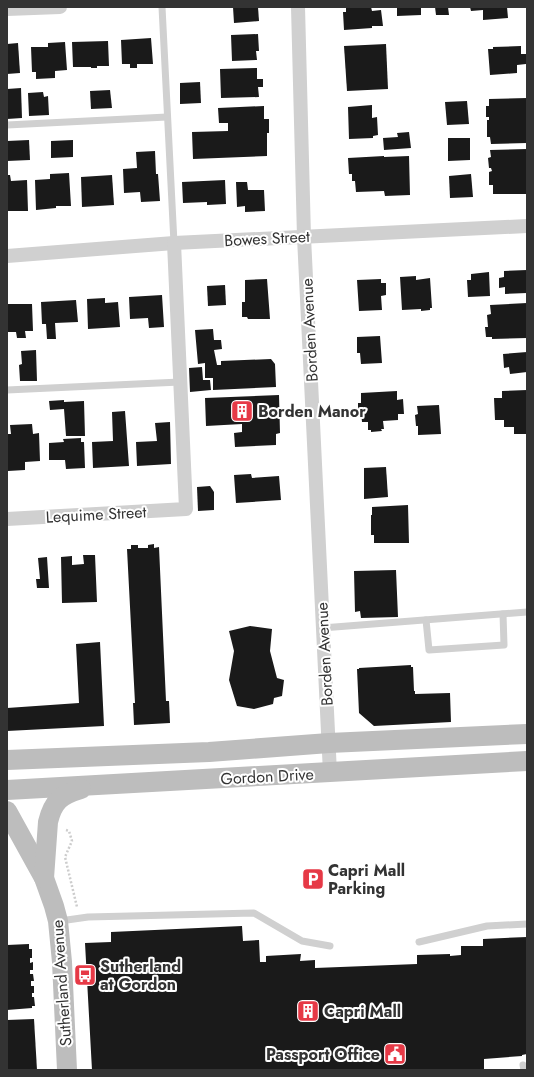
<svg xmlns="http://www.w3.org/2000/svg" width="534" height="1077" font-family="Jost,sans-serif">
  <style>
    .building { fill: #1a1a1a }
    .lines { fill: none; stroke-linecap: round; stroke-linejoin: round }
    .path { stroke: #cdcdcd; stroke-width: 2.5; stroke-dasharray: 2 2; stroke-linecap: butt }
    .lane { stroke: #d0d0d0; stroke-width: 7 }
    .street { stroke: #d0d0d0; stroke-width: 14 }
    .secondary { stroke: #bdbdbd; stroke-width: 20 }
    .labels { text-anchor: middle; stroke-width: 4; stroke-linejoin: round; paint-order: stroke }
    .street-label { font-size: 16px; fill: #333; stroke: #fff }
    .poi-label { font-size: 16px; font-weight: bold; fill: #333; stroke: #fff; text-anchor: start }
  </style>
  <rect width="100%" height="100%" fill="#fff"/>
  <g class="building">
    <polygon points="233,7 258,7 259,21 234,23"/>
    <polygon points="346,7 371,7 372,11 381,10 383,26 372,26 372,28 344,30 343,12 346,12"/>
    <polygon points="397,7 421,7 421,15 397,16"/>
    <polygon points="435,7 448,7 449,15 436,15"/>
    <polygon points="470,7 507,7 508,18 483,20 483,10 471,11"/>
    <polygon points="258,34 259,51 256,51 257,60 232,61 231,35"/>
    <polygon points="151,38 153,64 137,64 137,68 130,68 130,64 122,64 121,40"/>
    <polygon points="108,41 109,66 97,66 97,68 91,68 91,67 73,67 72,42"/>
    <polygon points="65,42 67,70 55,71 55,78 36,79 36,72 32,72 31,47 48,47 48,43"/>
    <polygon points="18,43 20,73 7,74 7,44"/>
    <polygon points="386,44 388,89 347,91 344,46"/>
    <polygon points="521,46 521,54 526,54 526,64 517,65 517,73 490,75 488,49 493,49 493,47"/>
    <polygon points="257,68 257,79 263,79 263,87 258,87 259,97 221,98 220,69"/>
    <polygon points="200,82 201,103 180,104 180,83"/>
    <polygon points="21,88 22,118 7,119 7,89"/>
    <polygon points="110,90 112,108 91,109 90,91"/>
    <polygon points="43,92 44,97 48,96 49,115 29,116 28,93"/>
    <polygon points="527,98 527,143 491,144 490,137 487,137 487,120 489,120 489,117 486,117 486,106 489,106 489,99"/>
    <polygon points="467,101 469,124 447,125 445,102"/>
    <polygon points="372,105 372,118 377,117 378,135 373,136 373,138 349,139 348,107"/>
    <polygon points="264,106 264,119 269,119 269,133 267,133 267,156 193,159 192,132 228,131 228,123 219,123 218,108"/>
    <polygon points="409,132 411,148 384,150 383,138 398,137 397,133"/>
    <polygon points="448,138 470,138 470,160 448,161"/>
    <polygon points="29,140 30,160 7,161 7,141"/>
    <polygon points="73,140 73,157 51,158 51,141"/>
    <polygon points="527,149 527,194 493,194 493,185 489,185 489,172 492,171 491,168 489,168 488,158 491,157 490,150"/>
    <polygon points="155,151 156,174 158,174 160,201 141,202 140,192 124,193 123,169 137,168 136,152"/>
    <polygon points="384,156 384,157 409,156 410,195 385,196 384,191 356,192 355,181 352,181 352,174 349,174 348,158"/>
    <polygon points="69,173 71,206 56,206 56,208 36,210 35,180 50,179 50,174"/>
    <polygon points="471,174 473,197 450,198 449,176"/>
    <polygon points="7,175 10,175 11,181 27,180 28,211 8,211"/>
    <polygon points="112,175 114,205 82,207 81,177"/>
    <polygon points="225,180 226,204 207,205 207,202 183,203 182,182"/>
    <polygon points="236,182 247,182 248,190 264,190 265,211 245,212 245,206 237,207"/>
    <polygon points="527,270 527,293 505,294 505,287 499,288 499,278 504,277 504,271"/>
    <polygon points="489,272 490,296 468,297 467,280 471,280 471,274"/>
    <polygon points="416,276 416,280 430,278 432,308 430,308 430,310 421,311 421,309 402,310 400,277"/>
    <polygon points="267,279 270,319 248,319 247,317 242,317 242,302 245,302 245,280"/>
    <polygon points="381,279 381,283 386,283 386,295 381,296 382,310 359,311 357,280"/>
    <polygon points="225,285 226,305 208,306 207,286"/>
    <polygon points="162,295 164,327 149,328 148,318 130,319 129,297"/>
    <polygon points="105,298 105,303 118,302 120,327 88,329 87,299"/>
    <polygon points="76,300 78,322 55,323 56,339 47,339 46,324 42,324 41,302"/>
    <polygon points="527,303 527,338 492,339 492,337 486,337 485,327 488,327 487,315 491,314 490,305"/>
    <polygon points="7,304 32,304 33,331 25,331 26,338 17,338 16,332 7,332"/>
    <polygon points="213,329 214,340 221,340 222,349 214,350 217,365 221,365 221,361 271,359 275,364 276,387 213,390 213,378 205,378 205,363 198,364 195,330"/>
    <polygon points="380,336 382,363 361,364 360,353 357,353 357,337"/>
    <polygon points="36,350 37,381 20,381 19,365 22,364 21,351"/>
    <polygon points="527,352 527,372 510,374 509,367 504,368 503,354"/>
    <polygon points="202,367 203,380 210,380 211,390 190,392 189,368"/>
    <polygon points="527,390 527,434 514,434 514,427 504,427 504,420 495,420 494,398 502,398 502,391"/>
    <polygon points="397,391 397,400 403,399 404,414 398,414 398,420 383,421 384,429 381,429 382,431 371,432 371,430 368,430 368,422 362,422 361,411 358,411 358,403 361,403 361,393"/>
    <polygon points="279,395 280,433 276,434 276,445 235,447 234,433 242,432 242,424 206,426 205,398"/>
    <polygon points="64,400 64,402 84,401 85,436 66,436 64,409 50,410 49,401"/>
    <polygon points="439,405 441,434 418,435 418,426 416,426 415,415 418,414 417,406"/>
    <polygon points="125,411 129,466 93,468 92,442 113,441 112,412"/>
    <polygon points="170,422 171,464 137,466 136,442 157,441 155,423"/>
    <polygon points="32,424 33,434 39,433 40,461 25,462 25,470 8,471 7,434 11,434 10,425"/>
    <polygon points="81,438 81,442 84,442 85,468 66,469 65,460 49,460 49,443 64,442 63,439"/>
    <polygon points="386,467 388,497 364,499 364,468"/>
    <polygon points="251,474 252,478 279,476 281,500 236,503 234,475"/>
    <polygon points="210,486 214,492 214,510 198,511 197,487"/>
    <polygon points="408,505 409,543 374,543 374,535 371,535 371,515 372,515 372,507"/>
    <polygon points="154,544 154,548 159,547 166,701 169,701 170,723 134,725 133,703 135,703 127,549 131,549 131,545 138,545 138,548 148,548 148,545"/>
    <polygon points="83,555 95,555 97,602 62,603 61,557 72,556 72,565 84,564"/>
    <polygon points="47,557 49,588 37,588 36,579 40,579 38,558"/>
    <polygon points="396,570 398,617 361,618 360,611 355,612 354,571"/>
    <polygon points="250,626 272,629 270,651 277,678 284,680 282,696 274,698 273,704 254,709 237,706 229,680 234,651 229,631"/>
    <polygon points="100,642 104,726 7,731 7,708 79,703 76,644"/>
    <polygon points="411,665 411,667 413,667 414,691 415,691 415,694 450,693 451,722 374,726 359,713 357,669 359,669 359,668"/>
    <polygon points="242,926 243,941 259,940 260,962 266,962 266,956 301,954 300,961 315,960 315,968 417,964 417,955 450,954 450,956 461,955 461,946 483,946 483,939 527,937 527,1054 522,1055 522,1056 484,1059 484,1070 92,1070 85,943 111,942 111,932"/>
    <polygon points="29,944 29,949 32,949 32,958 30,958 30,963 33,962 33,970 30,970 30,974 33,974 34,981 31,981 31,986 34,986 34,993 32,993 32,997 34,997 35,1006 32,1006 32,1008 7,1010 7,945"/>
    <polygon points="34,1019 37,1070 7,1070 7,1020"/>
  </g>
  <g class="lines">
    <polyline class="path" points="66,830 69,831 72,841 65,857 77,907"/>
    <g class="lane">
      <polyline points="162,7 174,243"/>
      <polyline points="7,125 167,117"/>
      <polyline points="7,390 180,382"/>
      <polyline points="426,620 429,650 504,645 503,614"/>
      <polyline points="322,628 527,612"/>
      <polyline points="60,921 88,917 254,913 302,941 330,946"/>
      <polyline points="419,942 487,926 527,924"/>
      <polyline points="523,1065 524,1070"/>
    </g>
    <g class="street">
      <polyline points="298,7 304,237 330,773"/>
      <polyline points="7,9 60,7"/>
      <polyline points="7,256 174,243 527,226"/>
      <polyline points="7,519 186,509 174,243"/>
    </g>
    <g class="secondary">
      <polyline points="7,760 209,752 329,743 527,734"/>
      <polyline points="7,790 527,761"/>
      <polyline points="7,811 44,878 54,906 58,921 62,962 67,1070"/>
      <path d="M44,878L48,822C53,801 61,795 81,789"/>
    </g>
  </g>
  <defs>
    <g id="building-square" transform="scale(1.15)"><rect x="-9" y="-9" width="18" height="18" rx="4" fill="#e63946" stroke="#fff"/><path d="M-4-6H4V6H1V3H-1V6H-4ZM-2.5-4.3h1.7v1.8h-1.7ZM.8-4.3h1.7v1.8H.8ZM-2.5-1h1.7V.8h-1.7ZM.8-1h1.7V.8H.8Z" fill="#fff"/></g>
    <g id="parking-square" transform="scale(1.15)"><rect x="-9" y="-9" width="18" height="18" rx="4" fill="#e63946" stroke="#fff"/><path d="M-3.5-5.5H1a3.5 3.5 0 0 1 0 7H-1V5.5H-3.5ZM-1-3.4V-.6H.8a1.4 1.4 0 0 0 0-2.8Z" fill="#fff"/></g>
    <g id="bus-square" transform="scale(1.15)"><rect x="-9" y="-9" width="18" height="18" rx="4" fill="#e63946" stroke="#fff"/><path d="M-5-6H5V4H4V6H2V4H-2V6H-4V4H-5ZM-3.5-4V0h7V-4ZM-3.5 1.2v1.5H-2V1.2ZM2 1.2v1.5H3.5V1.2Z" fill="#fff"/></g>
    <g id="civic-square" transform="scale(1.15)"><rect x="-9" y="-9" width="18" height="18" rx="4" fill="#e63946" stroke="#fff"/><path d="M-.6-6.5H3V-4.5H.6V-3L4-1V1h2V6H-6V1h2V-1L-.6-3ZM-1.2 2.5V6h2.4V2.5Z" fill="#fff"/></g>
  </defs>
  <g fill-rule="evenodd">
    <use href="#building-square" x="242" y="411"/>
    <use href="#parking-square" x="313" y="879"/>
    <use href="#bus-square" x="85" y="975"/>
    <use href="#building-square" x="308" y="1011"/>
    <use href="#civic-square" x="395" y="1054"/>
  </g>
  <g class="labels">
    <g class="street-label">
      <text transform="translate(267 238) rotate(-3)" y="6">Bowes Street</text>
      <text transform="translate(309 330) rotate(-93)" y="6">Borden Avenue</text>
      <text transform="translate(96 514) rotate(-3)" y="6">Lequime Street</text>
      <text transform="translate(324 654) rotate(-93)" y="6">Borden Avenue</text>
      <text transform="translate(267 776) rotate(-3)" y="6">Gordon Drive</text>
      <text transform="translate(61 983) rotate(-94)" y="6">Sutherland Avenue</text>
    </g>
    <g class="poi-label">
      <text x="258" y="417">Borden Manor</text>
      <text x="328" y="876">Capri Mall<tspan x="328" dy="18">Parking</tspan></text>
      <text x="100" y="972">Sutherland<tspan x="100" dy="18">at Gordon</tspan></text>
      <text x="324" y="1017">Capri Mall</text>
      <text x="380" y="1060" text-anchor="end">Passport Office</text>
    </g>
  </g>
  <rect width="534" height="1077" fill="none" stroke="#333333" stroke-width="16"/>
</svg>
